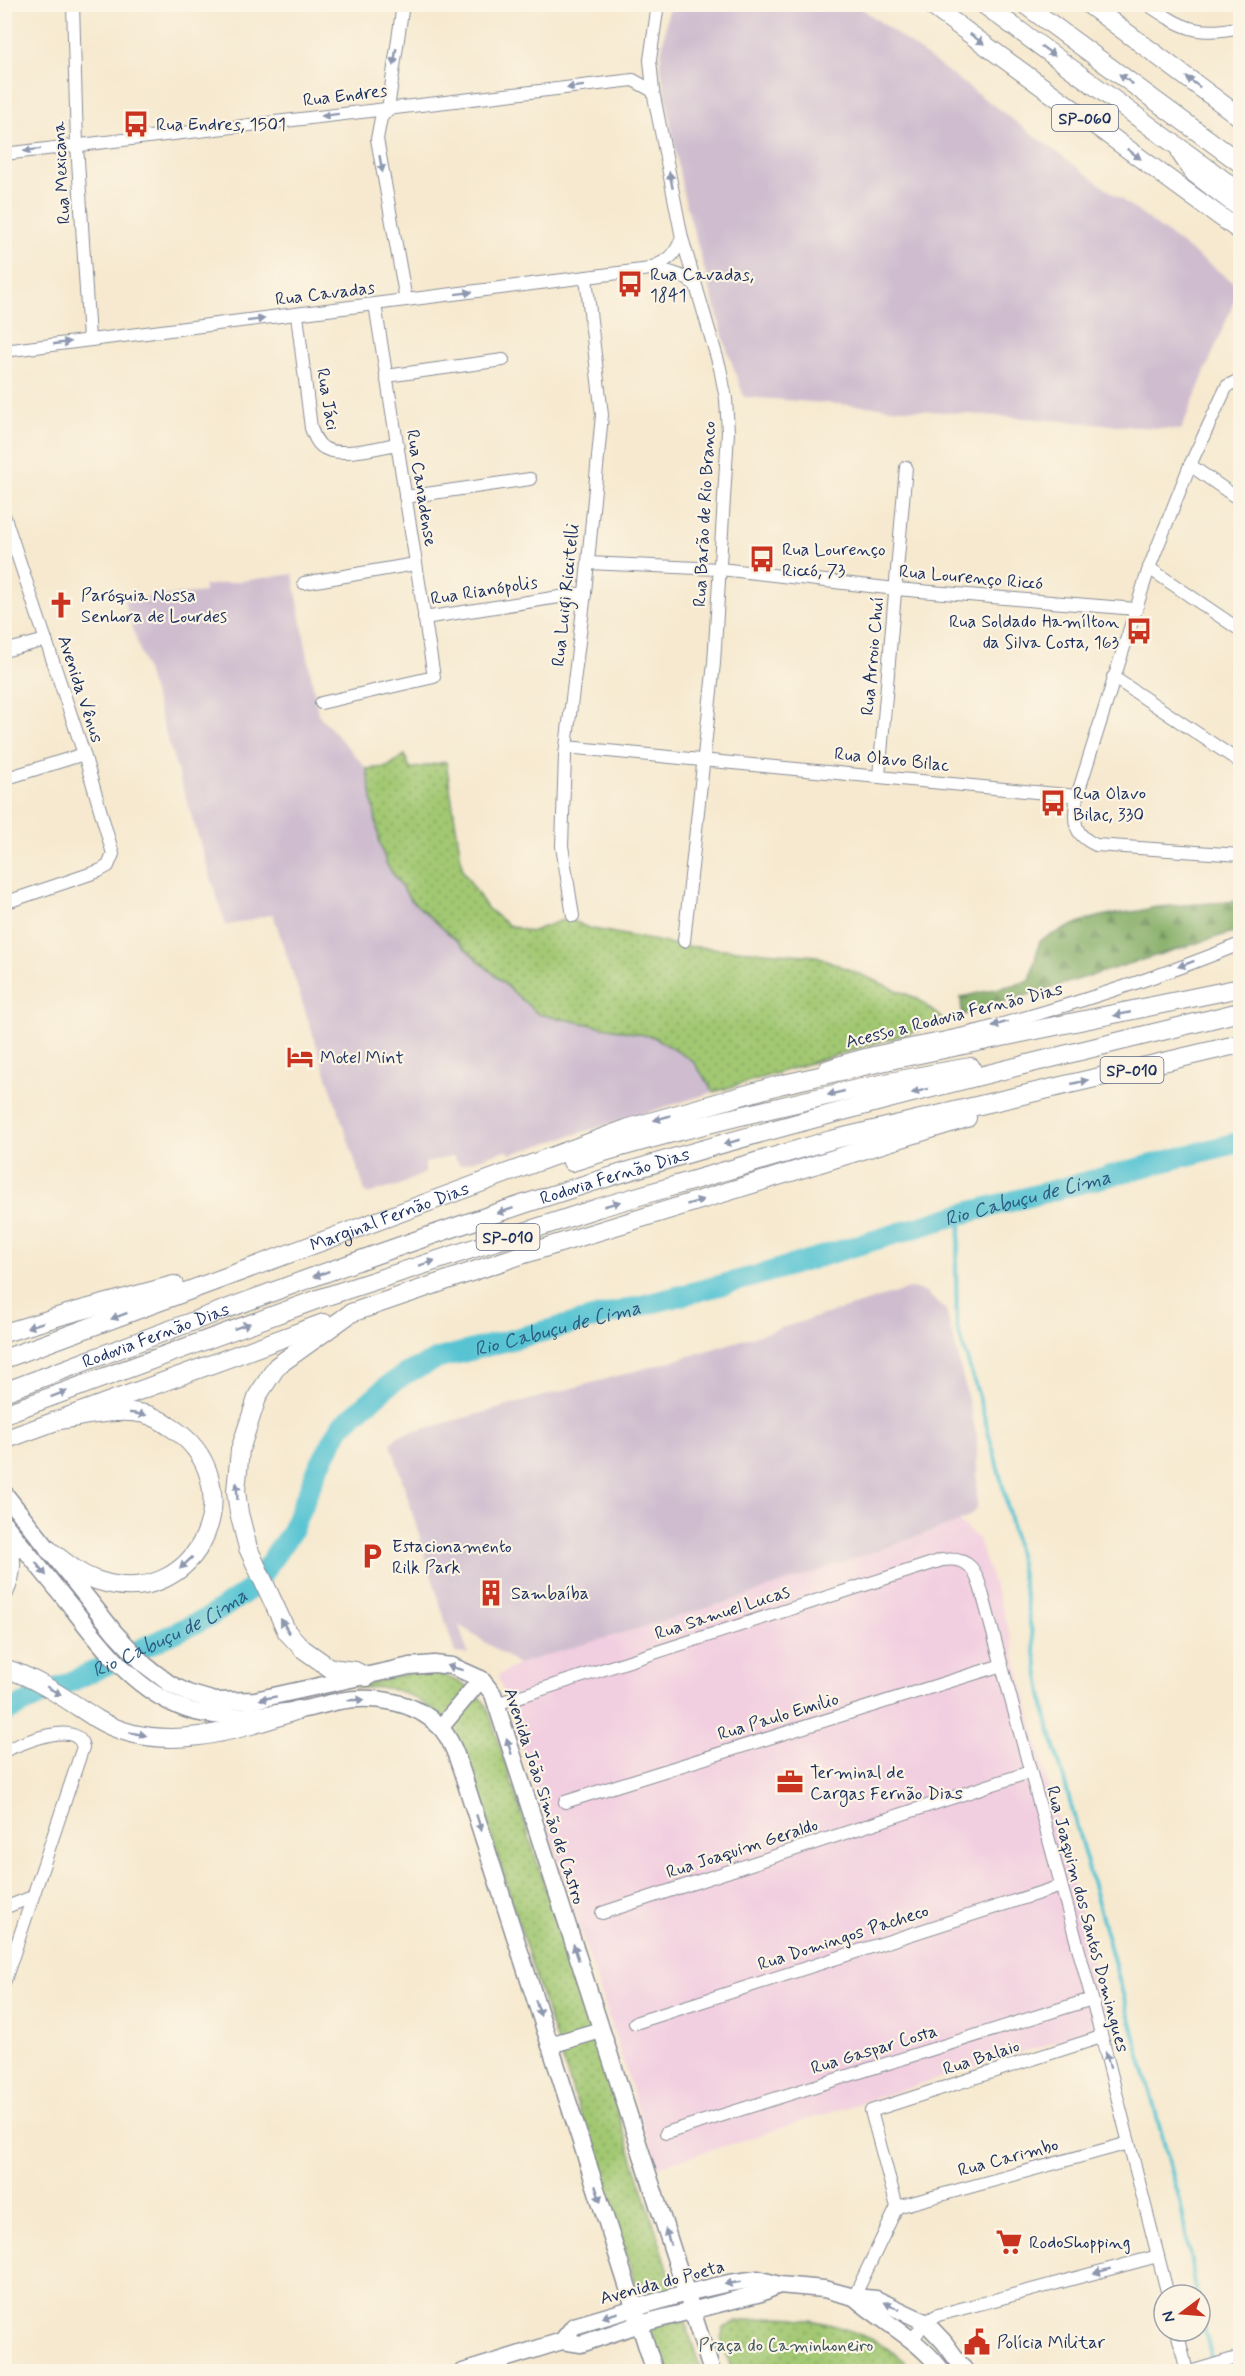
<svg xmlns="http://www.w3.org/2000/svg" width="1245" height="2376" font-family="Mynerve,sans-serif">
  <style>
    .built { fill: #f2cfe0 }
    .industrial { fill: #cfbdcf }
    .forest { fill: url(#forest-firs); stroke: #4e6e61; stroke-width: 1.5 }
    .park { fill: url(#park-dots); stroke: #5e7c68; stroke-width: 1.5 }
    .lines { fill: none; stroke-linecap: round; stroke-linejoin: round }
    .stream { stroke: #59c4d3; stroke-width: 4 }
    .river { stroke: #59c4d3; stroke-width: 21 }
    .minor-casing { stroke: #888c96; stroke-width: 14 }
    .major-casing { stroke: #888c96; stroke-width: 19 }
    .highway-casing { stroke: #888c96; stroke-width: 20 }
    .minor { stroke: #fff; stroke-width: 12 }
    .major { stroke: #fff; stroke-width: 16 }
    .highway { stroke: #fff; stroke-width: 18 }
    .oneway { fill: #8d97ae }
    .labels { text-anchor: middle; stroke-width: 4.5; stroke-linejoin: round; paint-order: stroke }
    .shield { fill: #fcf5e5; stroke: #5e6a86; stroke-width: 1.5 }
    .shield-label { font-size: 16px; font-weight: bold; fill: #1b2f5e }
    .street-label { font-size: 18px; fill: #1b2f5e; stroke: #fcf5e5 }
    .poi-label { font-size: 18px; fill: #1b2f5e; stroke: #fcf5e5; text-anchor: start }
    .park-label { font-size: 18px; fill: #3d5563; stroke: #fcf5e5 }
    .water-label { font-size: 20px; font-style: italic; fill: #2e5c81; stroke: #fcf5e5 }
  </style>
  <defs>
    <pattern id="forest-firs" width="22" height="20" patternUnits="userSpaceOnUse" patternTransform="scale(1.5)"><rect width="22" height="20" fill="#81ac64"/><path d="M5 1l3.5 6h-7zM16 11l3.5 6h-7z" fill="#698c56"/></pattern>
    <pattern id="park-dots" width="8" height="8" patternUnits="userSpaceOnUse" patternTransform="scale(1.5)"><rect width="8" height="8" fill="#a2c872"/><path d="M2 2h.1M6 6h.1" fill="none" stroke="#83a361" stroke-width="1.8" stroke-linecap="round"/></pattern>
  </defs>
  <rect width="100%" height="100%" fill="#fcf5e5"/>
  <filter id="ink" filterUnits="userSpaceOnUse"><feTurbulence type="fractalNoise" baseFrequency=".0167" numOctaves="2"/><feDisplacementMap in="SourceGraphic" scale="12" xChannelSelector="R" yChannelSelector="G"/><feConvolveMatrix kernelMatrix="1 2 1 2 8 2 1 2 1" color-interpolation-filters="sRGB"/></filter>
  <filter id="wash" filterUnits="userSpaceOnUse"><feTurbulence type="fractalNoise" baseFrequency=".008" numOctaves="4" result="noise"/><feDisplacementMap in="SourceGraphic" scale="24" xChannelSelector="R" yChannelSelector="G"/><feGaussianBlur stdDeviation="1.35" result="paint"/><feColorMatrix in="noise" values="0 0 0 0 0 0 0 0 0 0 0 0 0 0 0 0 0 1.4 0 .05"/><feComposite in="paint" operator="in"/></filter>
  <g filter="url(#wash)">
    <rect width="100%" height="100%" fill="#f6e9cf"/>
    <polygon class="built" points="959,1522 978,1539 1007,1623 1109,2025 657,2167 498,1676 523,1661 741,1598"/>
    <g class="industrial">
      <polygon points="669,5 857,5 1240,287 1181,430 744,397 727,349 683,193 660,63"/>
      <polygon points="293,574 318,714 367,769 380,844 387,865 410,899 538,1014 654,1037 693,1061 714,1092 511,1154 506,1150 460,1165 453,1156 425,1163 425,1173 397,1186 366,1194 273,914 226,926 124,600 204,592 204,586"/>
      <polygon points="912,1288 925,1292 946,1310 958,1357 977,1438 977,1508 969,1516 959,1522 741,1598 518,1664 459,1625 468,1654 455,1653 391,1443 398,1436 676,1360"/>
    </g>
    <polygon class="forest" points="1240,901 1240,930 962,1015 961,997 1030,981 1040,940 1083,921 1106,915 1139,911 1156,907"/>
    <g class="park">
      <polygon points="405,755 410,769 446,762 463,871 487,908 508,925 530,932 568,918 588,928 683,946 817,956 918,999 946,1022 714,1092 693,1061 654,1037 538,1014 410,899 387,865 380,844 367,769 387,767"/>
      <path d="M433,1672C456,1679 471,1687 487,1706L701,2371H664L534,1972L462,1743C444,1718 423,1697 392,1689C380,1686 366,1688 354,1688L410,1673Z"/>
      <path d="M775,2317C822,2317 883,2336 915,2371H732L721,2337L724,2328L737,2322Z"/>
    </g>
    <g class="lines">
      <g class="stream">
        <polyline points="962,1214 956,1266 957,1327 979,1397 1003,1487 1020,1564 1045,1711 1180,2201 1197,2295"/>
        <polyline points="1200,2311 1215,2372"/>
      </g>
      <path class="river" id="s1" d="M4,1713L211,1616L253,1587L291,1532L318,1468L341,1426L386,1387L405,1374L437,1359L752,1277L962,1214L1240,1142"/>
    </g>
  </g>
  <g filter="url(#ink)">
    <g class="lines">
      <g class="minor-casing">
        <g id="minor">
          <polyline points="73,4 77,144 89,339"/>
          <polyline points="403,4 388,109 381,118 377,139 406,300"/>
          <polyline points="658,4 650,60 653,91 682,238 720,368 726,399 728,432 714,663 684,941"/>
          <path d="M1147,4C1182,28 1198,37 1240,27"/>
          <polyline points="4,154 633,80 653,91"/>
          <path d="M650,268C669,260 674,257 682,238"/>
          <path d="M297,315L311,428C314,436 317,444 324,448C340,458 379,447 397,444"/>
          <path d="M4,351L650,269C668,271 680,273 694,284"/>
          <polyline points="386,376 503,360"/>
          <path d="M1240,384L1235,382L1227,386L1190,465L1149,568L1077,796C1074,819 1071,834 1096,845L1240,855"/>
          <polyline points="1190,465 1240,500"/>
          <polyline points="405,497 530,479"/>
          <polyline points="4,515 84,754 113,854 108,866 99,871 4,903"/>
          <polyline points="588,563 720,569 896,589 1136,609"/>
          <polyline points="1149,568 1240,630"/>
          <polyline points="304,583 415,564"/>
          <polyline points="424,618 585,593"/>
          <polyline points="4,651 46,640"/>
          <polyline points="1113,677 1240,762"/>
          <polyline points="321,703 434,677 375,304"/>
          <polyline points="566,747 1077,796"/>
          <polyline points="879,776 906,467"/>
          <polyline points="4,779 84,754"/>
          <polyline points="573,916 562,846 565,755 585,593 602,415 586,278"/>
          <path d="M826,1067C878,1048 932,1043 985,1029C1071,1005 1158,978 1240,944"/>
          <path d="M496,1704L942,1560C971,1556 976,1571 983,1596L1092,1999L1168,2295"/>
          <path d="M4,1751C20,1744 77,1718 83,1747L4,1983"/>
          <polyline points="565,1802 1002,1665"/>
          <polyline points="4,1908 32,1897"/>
          <polyline points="602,1913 1030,1772"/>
          <polyline points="635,2023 1061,1886"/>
          <polyline points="666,2133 1092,1999"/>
          <polyline points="897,2207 1129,2143"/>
          <polyline points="854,2297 897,2207 871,2111 1101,2037"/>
          <polyline points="1177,2331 1187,2372"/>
          <polyline points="913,2339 925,2322 938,2315 1158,2256"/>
          <polyline points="1190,2372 1240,2357"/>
        </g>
      </g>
      <g class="major-casing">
        <g id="major">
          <polyline points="4,1493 115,1633 145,1665 170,1684 188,1693 215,1701 255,1700 410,1666 434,1664 452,1666 481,1679 493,1694 712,2372"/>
          <path d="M4,1523C26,1551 48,1578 70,1605C100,1644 131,1686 178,1706C214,1722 261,1716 299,1710C312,1708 325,1704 339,1701C374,1695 415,1701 440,1727C453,1741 459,1763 465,1781L655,2372"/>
          <polyline points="441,1727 481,1679"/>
          <polyline points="550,2045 601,2030"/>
          <path d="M854,2297C885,2324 917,2337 943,2372"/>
          <polyline points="562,2341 574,2326 686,2293 729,2283 758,2279 779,2285 824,2289 854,2297 876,2299 925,2322 944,2342 966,2372"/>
          <polyline points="463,2372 562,2341 581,2344 640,2324 761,2293 779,2285"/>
        </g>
      </g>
      <g class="highway-casing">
        <g id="highway">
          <polyline points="929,4 1240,231"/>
          <polyline points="983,4 1240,192"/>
          <polyline points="1024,4 1240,163"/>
          <polyline points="1088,4 1240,117"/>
          <polyline points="1181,154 1194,173 1240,208"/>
          <path d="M572,1162C637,1141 703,1125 770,1109C837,1093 903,1078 971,1067"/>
          <polyline points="4,1333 67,1314 174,1285"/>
          <path id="s2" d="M4,1359L629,1128L779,1085L895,1059L1240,988"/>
          <path id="s3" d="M4,1392C199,1319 394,1244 593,1182C806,1116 1024,1065 1240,1012"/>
          <polyline points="4,1414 321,1298 598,1208 831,1140 1240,1044"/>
          <polyline points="4,1440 324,1323"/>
          <path d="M4,1533C13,1555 14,1572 4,1593"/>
          <path d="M49,1550C64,1561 80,1576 99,1581C200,1614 257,1479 169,1426C162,1421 153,1416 145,1414C117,1408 86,1416 59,1420"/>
          <path d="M4,1668C39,1679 67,1700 97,1719C158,1756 237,1731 298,1710"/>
          <polyline points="367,1677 355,1671 330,1668 303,1649 287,1632 248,1548 239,1513 236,1491 240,1450 258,1395 277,1366 351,1313 518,1256 967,1118"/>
        </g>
      </g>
      <use href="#minor" class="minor"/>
      <use href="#major" class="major"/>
      <use href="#highway" class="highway"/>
    </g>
    <defs><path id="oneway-solid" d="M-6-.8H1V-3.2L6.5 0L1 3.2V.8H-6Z" transform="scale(1.5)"/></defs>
    <g class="oneway">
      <use href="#oneway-solid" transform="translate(977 39) rotate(36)"/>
      <use href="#oneway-solid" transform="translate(1048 51) rotate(36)"/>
      <use href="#oneway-solid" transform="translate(395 57) rotate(98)"/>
      <use href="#oneway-solid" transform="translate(1126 79) rotate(-144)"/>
      <use href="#oneway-solid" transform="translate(1193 82) rotate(-143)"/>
      <use href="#oneway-solid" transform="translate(575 87) rotate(173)"/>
      <use href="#oneway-solid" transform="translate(330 115) rotate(173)"/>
      <use href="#oneway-solid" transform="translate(32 150) rotate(173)"/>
      <use href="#oneway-solid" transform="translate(1134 154) rotate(36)"/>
      <use href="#oneway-solid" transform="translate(381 164) rotate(80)"/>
      <use href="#oneway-solid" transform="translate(671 180) rotate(-101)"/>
      <use href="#oneway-solid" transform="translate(464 293) rotate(-7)"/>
      <use href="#oneway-solid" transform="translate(256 320) rotate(-7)"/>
      <use href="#oneway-solid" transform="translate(62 343) rotate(-8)"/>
      <use href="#oneway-solid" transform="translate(1186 964) rotate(160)"/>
      <use href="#oneway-solid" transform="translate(1122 1014) rotate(169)"/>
      <use href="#oneway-solid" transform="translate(1000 1024) rotate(163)"/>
      <use href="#oneway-solid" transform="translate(1080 1082) rotate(-13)"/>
      <use href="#oneway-solid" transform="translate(920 1091) rotate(165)"/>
      <use href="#oneway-solid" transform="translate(836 1093) rotate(167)"/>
      <use href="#oneway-solid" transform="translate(662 1118) rotate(164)"/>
      <use href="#oneway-solid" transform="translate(732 1142) rotate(164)"/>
      <use href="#oneway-solid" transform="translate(695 1202) rotate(-17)"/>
      <use href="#oneway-solid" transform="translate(612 1204) rotate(-16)"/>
      <use href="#oneway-solid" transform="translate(505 1211) rotate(162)"/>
      <use href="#oneway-solid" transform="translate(427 1263) rotate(-18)"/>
      <use href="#oneway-solid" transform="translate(321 1274) rotate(160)"/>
      <use href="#oneway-solid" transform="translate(119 1316) rotate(159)"/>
      <use href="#oneway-solid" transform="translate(35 1325) rotate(161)"/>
      <use href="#oneway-solid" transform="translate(242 1326) rotate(-20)"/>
      <use href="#oneway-solid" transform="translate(59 1394) rotate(-20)"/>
      <use href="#oneway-solid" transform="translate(138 1414) rotate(8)"/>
      <use href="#oneway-solid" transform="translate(237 1491) rotate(-93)"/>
      <use href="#oneway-solid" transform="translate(186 1563) rotate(137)"/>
      <use href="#oneway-solid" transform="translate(41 1569) rotate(51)"/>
      <use href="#oneway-solid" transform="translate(285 1626) rotate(-121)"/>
      <use href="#oneway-solid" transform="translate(455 1668) rotate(-165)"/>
      <use href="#oneway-solid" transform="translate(54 1691) rotate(30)"/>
      <use href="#oneway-solid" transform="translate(268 1698) rotate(170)"/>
      <use href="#oneway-solid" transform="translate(356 1700) rotate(-2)"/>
      <use href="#oneway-solid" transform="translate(138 1734) rotate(10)"/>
      <use href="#oneway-solid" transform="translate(509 1746) rotate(-107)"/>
      <use href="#oneway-solid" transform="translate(479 1823) rotate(72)"/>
      <use href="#oneway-solid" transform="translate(576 1952) rotate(-108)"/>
      <use href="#oneway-solid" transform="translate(538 2008) rotate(72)"/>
      <use href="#oneway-solid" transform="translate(1108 2060) rotate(-105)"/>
      <use href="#oneway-solid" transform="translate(598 2194) rotate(72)"/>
      <use href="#oneway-solid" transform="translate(668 2237) rotate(-108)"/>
      <use href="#oneway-solid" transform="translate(1102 2271) rotate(165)"/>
      <use href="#oneway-solid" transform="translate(733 2283) rotate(171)"/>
      <use href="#oneway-solid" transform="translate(892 2306) rotate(-154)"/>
      <use href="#oneway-solid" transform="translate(610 2315) rotate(163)"/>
    </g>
  </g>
  <defs>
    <g id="bus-bare" transform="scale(2.07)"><path d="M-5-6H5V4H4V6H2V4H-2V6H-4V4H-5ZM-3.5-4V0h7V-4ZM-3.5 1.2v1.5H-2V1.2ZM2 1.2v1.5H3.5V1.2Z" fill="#c8321e" stroke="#fcf5e5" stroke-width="2.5" paint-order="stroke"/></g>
    <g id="church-bare" transform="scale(2.07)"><path d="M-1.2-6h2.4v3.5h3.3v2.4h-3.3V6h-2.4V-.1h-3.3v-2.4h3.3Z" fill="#c8321e" stroke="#fcf5e5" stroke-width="2.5" paint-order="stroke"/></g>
    <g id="hotel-bare" transform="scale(2.07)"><path d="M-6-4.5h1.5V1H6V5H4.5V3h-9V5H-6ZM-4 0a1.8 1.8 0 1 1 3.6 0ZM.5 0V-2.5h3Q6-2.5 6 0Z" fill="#c8321e" stroke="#fcf5e5" stroke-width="2.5" paint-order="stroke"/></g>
    <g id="parking-bare" transform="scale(2.07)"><path d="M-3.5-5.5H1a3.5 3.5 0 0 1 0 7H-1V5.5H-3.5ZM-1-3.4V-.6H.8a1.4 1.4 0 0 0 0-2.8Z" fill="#c8321e" stroke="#fcf5e5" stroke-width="2.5" paint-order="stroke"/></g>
    <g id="building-bare" transform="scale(2.07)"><path d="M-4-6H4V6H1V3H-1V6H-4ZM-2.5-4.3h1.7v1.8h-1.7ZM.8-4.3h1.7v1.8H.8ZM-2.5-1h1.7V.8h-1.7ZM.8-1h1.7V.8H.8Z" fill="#c8321e" stroke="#fcf5e5" stroke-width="2.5" paint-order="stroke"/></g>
    <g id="office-bare" transform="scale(2.07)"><path d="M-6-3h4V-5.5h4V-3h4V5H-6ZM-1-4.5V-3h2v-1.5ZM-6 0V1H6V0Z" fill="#c8321e" stroke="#fcf5e5" stroke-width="2.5" paint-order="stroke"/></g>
    <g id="supermarket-bare" transform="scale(2.07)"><path d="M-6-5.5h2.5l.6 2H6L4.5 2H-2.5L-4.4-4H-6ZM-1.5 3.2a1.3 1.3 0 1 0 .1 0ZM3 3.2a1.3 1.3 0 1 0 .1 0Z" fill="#c8321e" stroke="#fcf5e5" stroke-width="2.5" paint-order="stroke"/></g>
    <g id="civic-bare" transform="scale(2.07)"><path d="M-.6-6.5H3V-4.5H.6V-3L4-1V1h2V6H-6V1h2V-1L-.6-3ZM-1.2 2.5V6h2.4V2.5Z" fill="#c8321e" stroke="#fcf5e5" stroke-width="2.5" paint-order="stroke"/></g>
  </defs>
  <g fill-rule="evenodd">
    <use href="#bus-bare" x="136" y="124"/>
    <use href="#bus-bare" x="630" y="284"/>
    <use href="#bus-bare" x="762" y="559"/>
    <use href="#church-bare" x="61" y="605"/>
    <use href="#bus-bare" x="1139" y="631"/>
    <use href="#bus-bare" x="1053" y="803"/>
    <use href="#hotel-bare" x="300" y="1057"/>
    <use href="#parking-bare" x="372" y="1556"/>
    <use href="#building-bare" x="491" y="1593"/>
    <use href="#office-bare" x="790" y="1782"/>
    <use href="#supermarket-bare" x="1009" y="2242"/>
    <use href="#civic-bare" x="977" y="2342"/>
  </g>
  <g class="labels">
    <g class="shield">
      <rect x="1052" y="105" width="66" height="26" rx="4.5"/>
      <rect x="1100.5" y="1057" width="63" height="26" rx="4.5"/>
      <rect x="476.5" y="1224" width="63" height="26" rx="4.5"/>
    </g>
    <g class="shield-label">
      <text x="1085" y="124">SP-060</text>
      <text x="1132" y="1076">SP-010</text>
      <text x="508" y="1243">SP-010</text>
    </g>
    <g class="street-label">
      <text transform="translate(345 95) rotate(-7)" y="6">Rua Endres</text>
      <text transform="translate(61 173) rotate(-93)" y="6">Rua Mexicana</text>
      <text transform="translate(325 293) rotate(-7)" y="6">Rua Cavadas</text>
      <text transform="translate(328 399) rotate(80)" y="6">Rua Jáci</text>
      <text transform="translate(422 488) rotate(81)" y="6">Rua Canadense</text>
      <text transform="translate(704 514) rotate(-87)" y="6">Rua Barão de Rio Branco</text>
      <text transform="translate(971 577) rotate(5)" y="6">Rua Lourenço Riccó</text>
      <text transform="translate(484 590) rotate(-9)" y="6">Rua Rianópolis</text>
      <text transform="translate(565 595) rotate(-84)" y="6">Rua Luigi Riccitelli</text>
      <text transform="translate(872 656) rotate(-85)" y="6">Rua Arroio Chuí</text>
      <text transform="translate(81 689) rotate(72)" y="6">Avenida Vênus</text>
      <text transform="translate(892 759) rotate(6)" y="6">Rua Olavo Bilac</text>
      <text transform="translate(954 1015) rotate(-14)" y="6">Acesso a Rodovia Fernão Dias</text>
      <text dy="6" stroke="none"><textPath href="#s3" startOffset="648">Rodovia Fernão Dias</textPath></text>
      <text dy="6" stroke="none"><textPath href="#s2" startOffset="411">Marginal Fernão Dias</textPath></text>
      <text dy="6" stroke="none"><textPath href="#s3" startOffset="162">Rodovia Fernão Dias</textPath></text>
      <text transform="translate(722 1612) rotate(-18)" y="6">Rua Samuel Lucas</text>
      <text transform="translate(778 1716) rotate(-17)" y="6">Rua Paulo Emilio</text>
      <text transform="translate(545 1796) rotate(72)" y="6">Avenida João Simão de Castro</text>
      <text transform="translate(742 1848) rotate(-18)" y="6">Rua Joaquim Geraldo</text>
      <text transform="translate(1088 1919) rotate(75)" y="6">Rua Joaquim dos Santos Domingues</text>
      <text transform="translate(843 1937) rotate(-18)" y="6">Rua Domingos Pacheco</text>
      <text transform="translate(874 2049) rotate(-17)" y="6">Rua Gaspar Costa</text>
      <text transform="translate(981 2057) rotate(-18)" y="6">Rua Balaio</text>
      <text transform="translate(1008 2157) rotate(-15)" y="6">Rua Carimbo</text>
      <text transform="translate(662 2282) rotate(-15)" y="6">Avenida do Poeta</text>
    </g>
    <g class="poi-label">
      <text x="156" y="130">Rua Endres, 1501</text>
      <text x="650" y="280">Rua Cavadas,<tspan x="650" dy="21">1841</tspan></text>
      <text x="782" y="555">Rua Lourenço<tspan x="782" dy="21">Riccó, 73</tspan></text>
      <text x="81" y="601">Paróquia Nossa<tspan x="81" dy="21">Senhora de Lourdes</tspan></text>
      <text x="1119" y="627" text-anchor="end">Rua Soldado Hamílton<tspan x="1119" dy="21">da Silva Costa, 163</tspan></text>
      <text x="1073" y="799">Rua Olavo<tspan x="1073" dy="21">Bilac, 330</tspan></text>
      <text x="320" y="1063">Motel Mint</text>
      <text x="392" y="1552">Estacionamento<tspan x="392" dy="21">Rilk Park</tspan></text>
      <text x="511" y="1599">Sambaíba</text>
      <text x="810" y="1778">Terminal de<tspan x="810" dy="21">Cargas Fernão Dias</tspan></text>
      <text x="1029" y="2248">RodoShopping</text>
      <text x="997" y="2348">Polícia Militar</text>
    </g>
    <g class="park-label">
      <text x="786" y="2351">Praça do Caminhoneiro</text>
    </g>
    <g class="water-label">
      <text dy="7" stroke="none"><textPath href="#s1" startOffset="1194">Rio Cabuçu de Cima</textPath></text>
      <text dy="7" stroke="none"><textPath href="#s1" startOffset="706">Rio Cabuçu de Cima</textPath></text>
      <text dy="7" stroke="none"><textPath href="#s1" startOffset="184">Rio Cabuçu de Cima</textPath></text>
    </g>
  </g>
  <rect width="1245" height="2376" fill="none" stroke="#fcf5e5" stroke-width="24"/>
  <g transform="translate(1182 2313) rotate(254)"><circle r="28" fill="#fcf5e5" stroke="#a2a6af" stroke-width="1.5"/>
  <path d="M0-4.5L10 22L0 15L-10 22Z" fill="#c8321e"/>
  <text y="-9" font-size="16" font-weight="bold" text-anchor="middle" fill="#1b2f5e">N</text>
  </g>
</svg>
